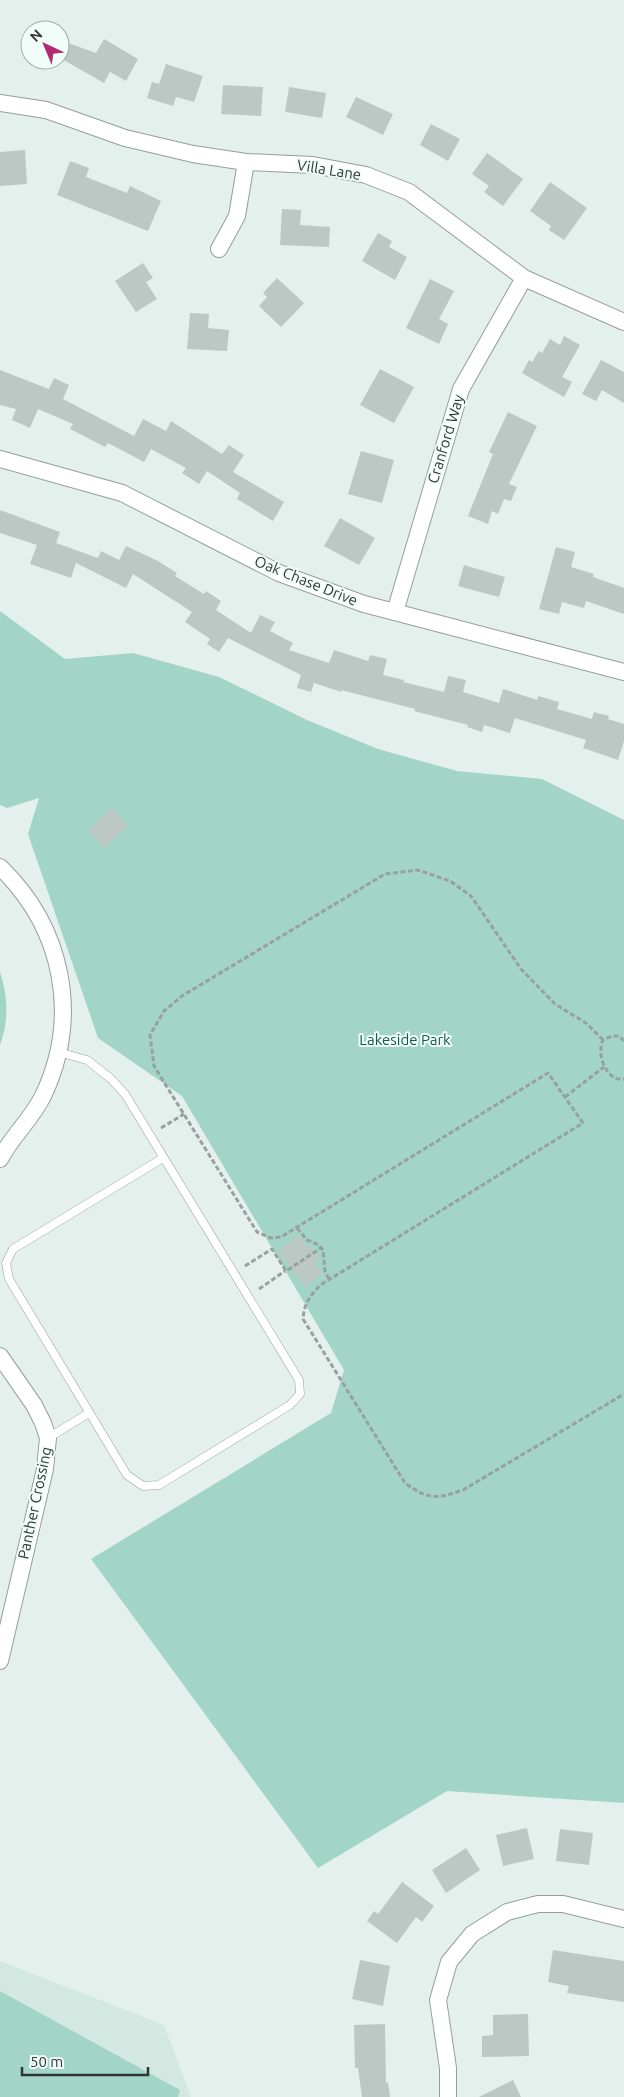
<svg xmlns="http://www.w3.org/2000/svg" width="624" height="2097" font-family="Ubuntu,sans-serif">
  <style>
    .built { fill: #d3e8e1 }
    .green { fill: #a2d5c5 }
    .building { fill: #bcc8c4 }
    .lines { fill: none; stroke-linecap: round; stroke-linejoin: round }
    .lane-casing { stroke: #939f9b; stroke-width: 9 }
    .street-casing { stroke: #939f9b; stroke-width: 18 }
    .path { stroke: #98a19e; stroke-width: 3; stroke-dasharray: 5 2.5; stroke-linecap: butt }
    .lane { stroke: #fff; stroke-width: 8 }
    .street { stroke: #fff; stroke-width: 16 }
    .labels { text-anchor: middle; stroke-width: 4; stroke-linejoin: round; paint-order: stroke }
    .street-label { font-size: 15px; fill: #313634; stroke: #f1fdf9 }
    .park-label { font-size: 15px; fill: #135a4a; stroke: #f1fdf9 }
  </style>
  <rect width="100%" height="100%" fill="#e4f0ec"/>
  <polygon class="built" points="0,1961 164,2025 191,2097 0,2097"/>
  <g class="green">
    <polygon points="0,611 65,659 133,653 219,677 307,720 378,749 457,771 542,779 624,820 624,1803 447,1791 318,1868 91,1559 331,1413 344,1370 182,1096 98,1038 28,834 39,798 7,808 0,805"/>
    <path d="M0,972C8,996 9,1021 0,1045Z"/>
    <polygon points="0,1991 180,2090 178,2097 0,2097"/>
  </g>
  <g class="building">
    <polygon points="104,39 138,59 126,81 110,72 104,83 60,58 60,40 96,53"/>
    <polygon points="166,64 203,76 194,102 176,97 173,106 147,98 152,82 159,84"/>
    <polygon points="223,85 263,87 261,116 221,114"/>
    <polygon points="289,87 326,93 322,118 285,112"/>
    <polygon points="356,97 393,114 383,135 346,117"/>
    <polygon points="431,124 460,139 448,161 420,145"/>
    <polygon points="25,150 27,184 0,186 0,152"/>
    <polygon points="487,153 523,179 503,206 484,192 489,186 472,174"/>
    <polygon points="70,161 89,168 86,177 127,193 130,186 161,201 148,231 57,195"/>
    <polygon points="550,182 587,208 564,240 549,230 551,226 530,211"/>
    <polygon points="282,209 301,210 300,225 330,227 329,247 280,245"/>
    <polygon points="378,233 392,241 389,247 407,257 395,280 362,261"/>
    <polygon points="143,263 153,278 146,282 157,299 136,312 115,281"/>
    <polygon points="277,278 304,303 281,327 259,306 267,297 263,293"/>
    <polygon points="430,279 454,291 439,319 448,324 439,344 406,328"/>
    <polygon points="190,313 209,314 208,328 229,330 227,351 187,349"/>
    <polygon points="564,336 580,345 562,377 572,382 564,397 522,373 529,360 532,362 539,351 542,353 550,339 560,345"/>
    <polygon points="601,360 624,372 624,403 602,390 596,401 582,394"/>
    <polygon points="380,369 414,387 394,423 360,405"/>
    <polygon points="0,370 49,389 54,378 69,385 63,399 134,436 143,419 166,431 171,421 222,454 229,445 244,455 233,472 284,502 273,521 237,499 240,493 207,471 199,484 182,473 186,468 151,449 144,462 108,443 105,447 70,429 73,424 38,409 30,428 12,420 16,409 0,405"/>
    <polygon points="508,412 537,426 509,484 517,487 511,501 504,499 498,514 492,511 488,524 468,516 493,454 489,452"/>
    <polygon points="361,451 394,460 382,503 348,494"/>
    <polygon points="0,510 60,532 56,543 98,558 101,551 119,560 126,546 158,561 177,573 175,576 204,594 206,591 221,601 216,610 251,633 260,615 275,622 270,631 293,643 289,650 329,663 334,650 368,661 370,655 387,659 383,675 404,680 403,682 444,692 448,676 466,680 463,692 499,703 503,689 537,700 538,696 559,702 557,709 592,719 594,712 609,716 608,719 624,724 624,741 618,760 583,748 586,740 515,718 510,733 484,725 482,732 467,727 468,725 414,711 415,709 341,690 341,692 314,683 311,692 297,688 301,675 228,638 219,652 207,644 210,639 185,622 192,612 133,574 126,588 76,563 71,578 30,564 37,545 0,533"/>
    <polygon points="340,518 375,538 359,565 324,546"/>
    <polygon points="556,547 575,552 571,567 594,574 593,577 624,588 624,614 586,601 584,608 562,602 559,614 539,609"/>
    <polygon points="464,565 505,577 499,597 458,586"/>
    <polygon points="112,808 128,826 104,848 88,830"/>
    <polygon points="298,1235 308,1248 310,1246 320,1259 315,1263 323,1273 305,1287 278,1251"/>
    <polygon points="527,1828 534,1859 503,1866 496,1835"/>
    <polygon points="560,1829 593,1833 589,1865 556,1861"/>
    <polygon points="466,1848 480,1870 446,1893 432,1870"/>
    <polygon points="402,1882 434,1906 422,1922 416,1917 397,1943 367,1921 374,1911 378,1914"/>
    <polygon points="553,1950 624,1961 624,2002 567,1993 569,1986 548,1982"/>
    <polygon points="360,1960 390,1966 383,2006 352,1999"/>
    <polygon points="528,2014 529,2056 482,2057 482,2036 493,2035 493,2015"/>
    <polygon points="385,2024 386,2083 388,2082 390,2097 362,2097 358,2068 355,2068 354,2025"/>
    <polygon points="513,2080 521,2097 479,2097"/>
  </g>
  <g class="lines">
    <g class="lane-casing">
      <g id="lane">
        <polyline points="58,1052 87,1060 110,1078 125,1094 299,1380 300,1394 290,1405 159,1485 143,1486 127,1475 9,1279 6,1263 13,1249 163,1158"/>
        <polyline points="48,1438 89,1413"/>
      </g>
    </g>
    <g class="street-casing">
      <g id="street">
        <polyline points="0,103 46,110 125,138 193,154 246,162 313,165 366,175 409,192 524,278 624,322"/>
        <polyline points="219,249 237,216 246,162"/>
        <polyline points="0,459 122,493 279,573 364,604 624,672"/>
        <polyline points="395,612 461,389 524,278"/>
        <path d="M0,867C63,928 81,1016 43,1096C31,1120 12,1136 0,1159"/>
        <polyline points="0,1356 34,1405 43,1423 48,1438 45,1469 0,1661"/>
        <polyline points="448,2097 448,2068 438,2000 449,1962 472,1934 507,1912 538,1904 563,1904 624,1919"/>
      </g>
    </g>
    <g class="path">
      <path d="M603,1040L586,1023L555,1004L521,969L471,896L450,881L418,870L385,874L182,996L164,1011L150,1035L154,1066L257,1232L271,1238L281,1237L548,1073L583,1123L322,1284C311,1294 304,1303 303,1319L405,1483C428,1500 437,1499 463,1490L624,1394"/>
      <path d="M624,1041L619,1036H612L603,1040C596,1053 606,1082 624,1079"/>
      <polyline points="565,1097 604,1067"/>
      <polyline points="161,1128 184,1114"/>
      <polyline points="297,1228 307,1240 319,1245 323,1250 325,1271 329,1279"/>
      <polyline points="245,1266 272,1249 286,1271 321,1248"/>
      <polyline points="259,1289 285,1271"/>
    </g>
    <use href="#lane" class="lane"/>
    <use href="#street" class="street"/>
  </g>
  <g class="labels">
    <g class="street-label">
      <text transform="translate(329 170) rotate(9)" y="5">Villa Lane</text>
      <text transform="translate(446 439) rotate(-73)" y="5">Cranford Way</text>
      <text transform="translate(306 581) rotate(22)" y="5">Oak Chase Drive</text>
      <text transform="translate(35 1503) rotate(-78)" y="5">Panther Crossing</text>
    </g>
    <g class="park-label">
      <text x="405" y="1045">Lakeside Park</text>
    </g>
  </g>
  <g transform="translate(45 45) rotate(316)"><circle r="24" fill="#f1fdf9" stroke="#a4adaa"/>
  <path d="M0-4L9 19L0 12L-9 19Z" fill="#b02a70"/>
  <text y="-8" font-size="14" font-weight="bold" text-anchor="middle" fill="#313634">N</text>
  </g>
  <path d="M22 2067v8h126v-8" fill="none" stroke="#313634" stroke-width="2.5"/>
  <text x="30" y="2067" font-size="15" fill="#313634" stroke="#f1fdf9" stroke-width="4" paint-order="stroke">50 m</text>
</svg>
